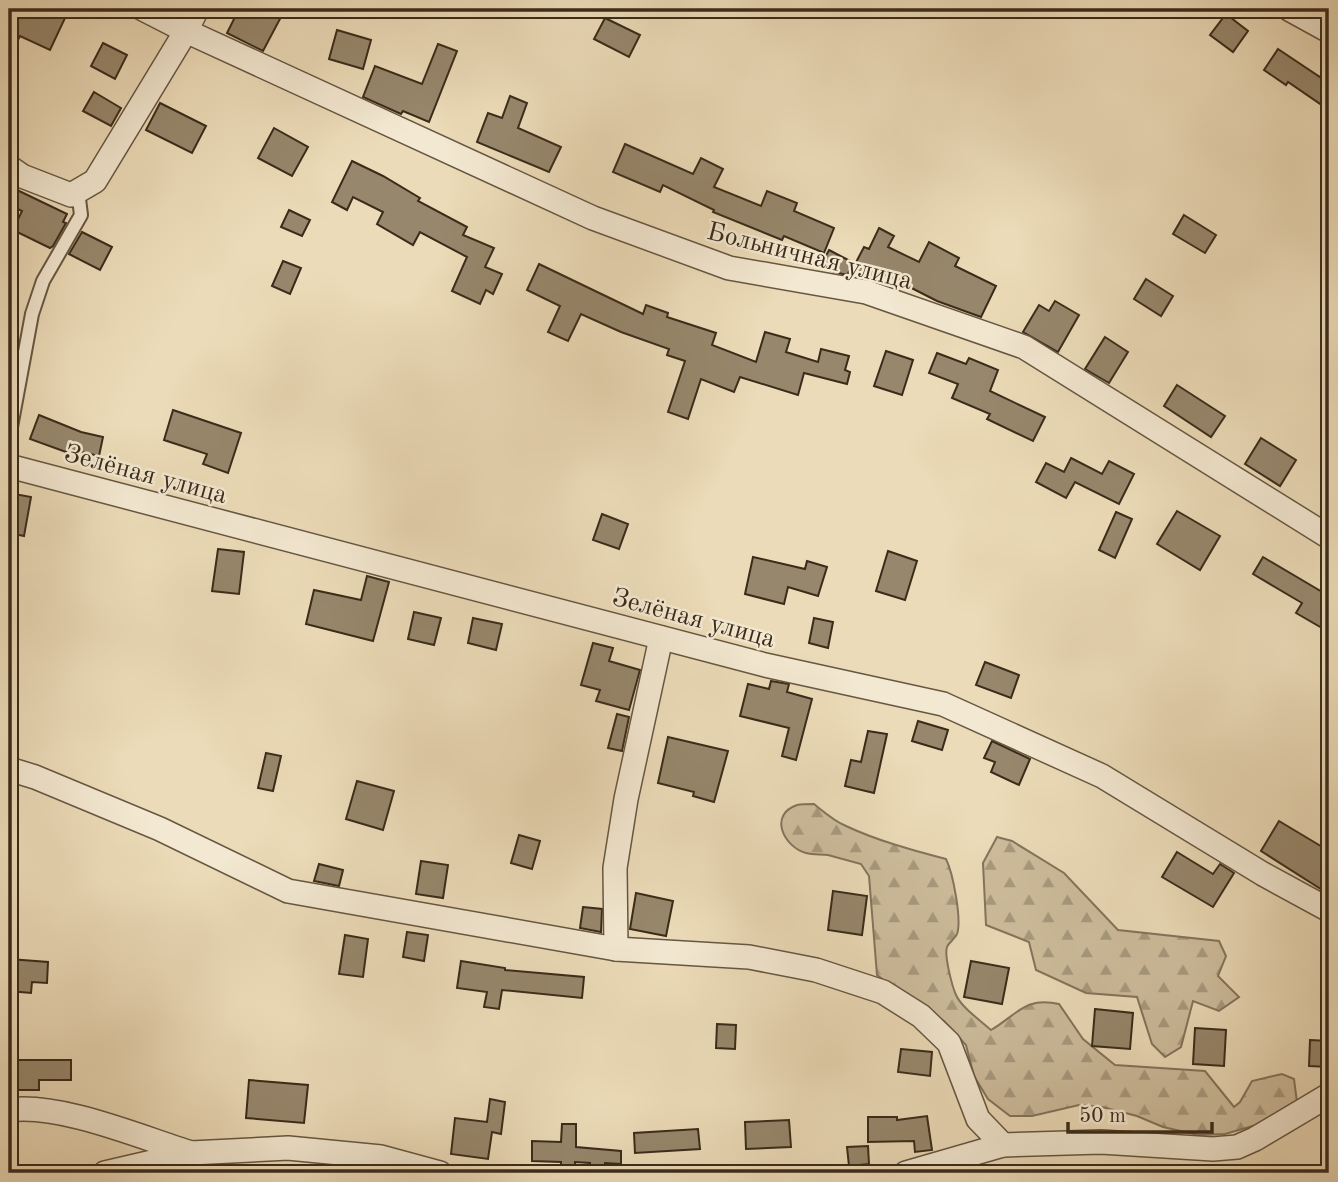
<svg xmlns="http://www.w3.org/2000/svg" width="1338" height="1182" font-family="'Old Standard TT',serif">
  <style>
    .forest { fill: url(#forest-firs); stroke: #84745c; stroke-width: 2 }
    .building { fill: #97876c; stroke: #3a2b1a; stroke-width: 2 }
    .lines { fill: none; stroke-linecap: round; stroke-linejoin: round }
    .lane-casing { stroke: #665742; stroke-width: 16 }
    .street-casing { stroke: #665742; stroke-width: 26 }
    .lane { stroke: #f3e8d1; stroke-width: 12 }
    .street { stroke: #f3e8d1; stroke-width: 23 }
    .labels { text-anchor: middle; stroke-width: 5; stroke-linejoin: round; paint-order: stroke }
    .street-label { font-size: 26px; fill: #3a2b1a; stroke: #f3e8d1 }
  </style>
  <defs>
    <pattern id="forest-firs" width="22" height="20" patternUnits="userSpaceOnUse" patternTransform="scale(1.75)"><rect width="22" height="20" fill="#cebd9d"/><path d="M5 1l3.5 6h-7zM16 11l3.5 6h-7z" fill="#a89a7f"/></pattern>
  </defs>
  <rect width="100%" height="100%" fill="#ecdbb8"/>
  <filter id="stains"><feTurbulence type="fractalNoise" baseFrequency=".00286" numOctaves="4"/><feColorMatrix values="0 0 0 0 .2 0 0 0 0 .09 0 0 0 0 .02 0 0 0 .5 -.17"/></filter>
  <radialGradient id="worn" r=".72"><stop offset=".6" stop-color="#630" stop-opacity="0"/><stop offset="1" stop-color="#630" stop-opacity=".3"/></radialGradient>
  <g class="forest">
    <path d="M814,804C824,812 834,821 846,826C878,841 912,850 946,859C953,873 962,920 957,934C955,939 949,942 947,947C944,955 952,986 956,995C962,1008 980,1020 991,1030C1017,1015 1025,996 1059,1004L1083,1039L1115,1065L1205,1071L1234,1107L1240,1102L1252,1081L1282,1074L1294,1079L1298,1110L1274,1120L1225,1134L1198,1135L1163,1127L1137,1116L1102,1107L1079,1105L1032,1116H1010L988,1099L974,1076L966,1045L944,1021L922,1010L877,975L869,876L861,864C850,861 839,858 828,855C821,854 813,855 806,853C784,847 768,815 797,805C802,804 809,804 814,804Z"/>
    <polygon points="997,837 1012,841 1064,873 1118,930 1219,941 1226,956 1218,976 1239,997 1219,1011 1193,1001 1181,1047 1165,1057 1152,1044 1137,997 1086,993 1036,970 1029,942 986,925 983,863"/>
  </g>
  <g class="building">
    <polygon points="20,9 45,9 65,18 50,50 20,36 9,56 9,17 14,20"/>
    <polygon points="239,9 265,9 281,17 263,51 227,33"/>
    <polygon points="1226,14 1248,31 1233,52 1210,35"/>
    <polygon points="605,18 640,35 629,57 594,39"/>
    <polygon points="337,30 371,40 363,69 329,59"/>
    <polygon points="103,43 127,55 115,79 91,66"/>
    <polygon points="438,44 457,51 429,122 403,111 401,114 363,97 375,66 422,84"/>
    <polygon points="1278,49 1320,77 1329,63 1329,110 1288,82 1286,85 1264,70"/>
    <polygon points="94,92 121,108 111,126 83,111"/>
    <polygon points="510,96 527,103 518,128 561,147 549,172 477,142 488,113 502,118"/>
    <polygon points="160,103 206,126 192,153 146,130"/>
    <polygon points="274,128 308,147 292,176 258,158"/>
    <polygon points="625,144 693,174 701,158 723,169 714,187 761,206 767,191 797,203 794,211 834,228 824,253 784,236 782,240 713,212 714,210 663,185 660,192 613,172"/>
    <polygon points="352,161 383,176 420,198 418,201 467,227 463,235 494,248 485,267 502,274 493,294 486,290 480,304 452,291 467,257 420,232 413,245 377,224 383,212 353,197 347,210 332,202"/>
    <polygon points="15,189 67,214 63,222 66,223 53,246 50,248 13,230 22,211 9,205"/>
    <polygon points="289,210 310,220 302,236 281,227"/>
    <polygon points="1184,215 1216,235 1205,253 1173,234"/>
    <polygon points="879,228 894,236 888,247 919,262 929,242 959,258 955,266 996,286 981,317 937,301 890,277 879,272 875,279 853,268 864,247 869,249"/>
    <polygon points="82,232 112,247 100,270 69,254"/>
    <polygon points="829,250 854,263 847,275 834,272 821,265"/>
    <polygon points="283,261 301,268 290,294 272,286"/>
    <polygon points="539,264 643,314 646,305 668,313 667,317 716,333 712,345 756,362 765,332 790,339 786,352 818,362 821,349 849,356 845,370 850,372 847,384 804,373 798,395 740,377 734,392 701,379 688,419 668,412 685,361 667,355 669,349 621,332 581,314 568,341 548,332 560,306 527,290"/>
    <polygon points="1146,279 1173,296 1161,316 1134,299"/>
    <polygon points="1055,301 1079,315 1058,352 1023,332 1039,305 1049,311"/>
    <polygon points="1105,337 1128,352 1109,383 1085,369"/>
    <polygon points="886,351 913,360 902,395 874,386"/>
    <polygon points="937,353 966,364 969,358 998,370 990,391 1045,417 1033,441 987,419 990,414 952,398 958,384 929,373"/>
    <polygon points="1177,385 1225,416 1211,437 1164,406"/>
    <polygon points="173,410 241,433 228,473 203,464 207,454 164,440"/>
    <polygon points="39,415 81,432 103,437 99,456 68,449 66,452 30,439"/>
    <polygon points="1261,438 1296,460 1280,486 1245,464"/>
    <polygon points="1071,458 1102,474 1109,461 1134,474 1119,504 1075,482 1066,498 1036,482 1046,463 1064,472"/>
    <polygon points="9,493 31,497 24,536 9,533"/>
    <polygon points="1177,511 1220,536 1200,570 1157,544"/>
    <polygon points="1116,512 1132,519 1115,558 1099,550"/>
    <polygon points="602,514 628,524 619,549 593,540"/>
    <polygon points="218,549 244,552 239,594 212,591"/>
    <polygon points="888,551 917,561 905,600 876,591"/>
    <polygon points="753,557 805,569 807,561 827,567 818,596 788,587 784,604 745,594"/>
    <polygon points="1263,557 1329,596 1329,632 1296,613 1302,603 1253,574"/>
    <polygon points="367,576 389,582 373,641 306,624 314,590 361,600"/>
    <polygon points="414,612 441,618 434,645 408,639"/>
    <polygon points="473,618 502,624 496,650 468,643"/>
    <polygon points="814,618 833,622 828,648 809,643"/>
    <polygon points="593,643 613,648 609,661 640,670 629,710 596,701 600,690 581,685"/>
    <polygon points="985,662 1019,675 1011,698 976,685"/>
    <polygon points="771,681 789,684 787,692 812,699 796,760 782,756 789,728 740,716 748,684 769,689"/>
    <polygon points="617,714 629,717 622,751 608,748"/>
    <polygon points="918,721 948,730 942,750 912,741"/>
    <polygon points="868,731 887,734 874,793 845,786 851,760 861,762"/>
    <polygon points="668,737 728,751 714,802 693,796 694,792 658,783"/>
    <polygon points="992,741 1030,759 1019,785 991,772 995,762 984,758"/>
    <polygon points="266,753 281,756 273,791 258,788"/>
    <polygon points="357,781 394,791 383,830 346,819"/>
    <polygon points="1279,821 1329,851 1329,882 1324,891 1261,851"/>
    <polygon points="519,835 540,841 532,869 511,863"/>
    <polygon points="1177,852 1213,874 1220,864 1234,873 1213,907 1162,877"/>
    <polygon points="421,861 448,865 443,898 416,894"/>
    <polygon points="319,864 343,870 339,886 314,881"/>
    <polygon points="833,891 867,896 862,935 828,930"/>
    <polygon points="636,893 673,901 666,936 630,929"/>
    <polygon points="583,907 602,909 601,932 580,928"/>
    <polygon points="407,932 428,935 424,961 403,957"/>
    <polygon points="345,935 368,939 363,977 339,974"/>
    <polygon points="9,959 48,962 47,983 32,982 31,993 9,991"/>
    <polygon points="461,961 505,968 505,970 584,977 582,998 502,990 499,1009 484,1007 487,992 457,988"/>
    <polygon points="971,961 1009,968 1002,1004 964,997"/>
    <polygon points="1095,1009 1133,1013 1130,1049 1092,1046"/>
    <polygon points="717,1024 736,1025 735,1049 716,1048"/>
    <polygon points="1195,1028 1226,1030 1224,1066 1193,1064"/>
    <polygon points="1310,1040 1329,1041 1329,1067 1309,1066"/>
    <polygon points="901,1049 932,1052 930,1076 898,1072"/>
    <polygon points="15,1060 71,1060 71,1080 39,1080 39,1090 16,1090"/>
    <polygon points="249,1080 308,1085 304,1123 246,1118"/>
    <polygon points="490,1099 505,1102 501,1134 492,1132 488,1159 451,1154 455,1118 487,1122"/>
    <polygon points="927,1116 932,1150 915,1152 914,1141 868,1142 868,1117 897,1117 897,1120"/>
    <polygon points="789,1120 791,1147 746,1149 745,1122"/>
    <polygon points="562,1124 576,1124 576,1147 621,1151 621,1164 605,1163 604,1173 590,1173 590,1163 575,1162 575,1173 561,1173 561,1162 532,1161 532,1141 561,1142"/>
    <polygon points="698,1129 700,1149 635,1153 634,1133"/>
    <polygon points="868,1146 869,1164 849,1166 847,1147"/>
  </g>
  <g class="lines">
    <g class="lane-casing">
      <polyline id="lane" points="9,438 32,314 43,281 81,215 78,191"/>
    </g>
    <g class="street-casing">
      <g id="street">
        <polyline points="143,9 186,31 593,218 729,268 866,292 1024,347 1329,537"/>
        <polyline points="1289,9 1329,31"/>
        <polyline points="9,167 22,176 71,195 95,181 186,31 197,9"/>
        <polyline points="9,466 765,665 943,704 1102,776 1263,874 1329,910"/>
        <polyline points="9,769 35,777 160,829 288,891 616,949 749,957 816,970 883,992 921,1016 949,1043 978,1119 1003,1145"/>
        <polyline points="616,949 615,868 626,799 661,638"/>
        <path d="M9,1110C60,1103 140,1137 191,1153"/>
        <polyline points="105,1173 191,1153 288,1148 381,1157 440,1173"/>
        <polyline points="906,1173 1003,1145 1101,1142 1213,1149 1237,1147 1255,1139 1329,1095"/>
      </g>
    </g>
    <use href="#lane" class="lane"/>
    <use href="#street" class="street"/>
  </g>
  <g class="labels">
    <g class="street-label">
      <text transform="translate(810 255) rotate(14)" y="9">Больничная улица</text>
      <text transform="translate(146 473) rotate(15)" y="9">Зелёная улица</text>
      <text transform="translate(694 617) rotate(15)" y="9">Зелёная улица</text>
    </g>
  </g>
  <rect width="1338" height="1182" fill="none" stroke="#ecdbb8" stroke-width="35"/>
  <rect x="10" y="10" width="1317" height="1161" fill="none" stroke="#3a2b1a" stroke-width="3.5"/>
  <rect x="18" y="18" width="1303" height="1147" fill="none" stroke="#3a2b1a" stroke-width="2"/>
  <path d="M1068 1122v10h144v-10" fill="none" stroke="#3a2b1a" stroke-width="3.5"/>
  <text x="1079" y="1122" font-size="21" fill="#3a2b1a" stroke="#f3e8d1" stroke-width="5" paint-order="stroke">50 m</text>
  <rect width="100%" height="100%" filter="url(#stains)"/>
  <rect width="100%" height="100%" fill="url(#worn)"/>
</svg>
